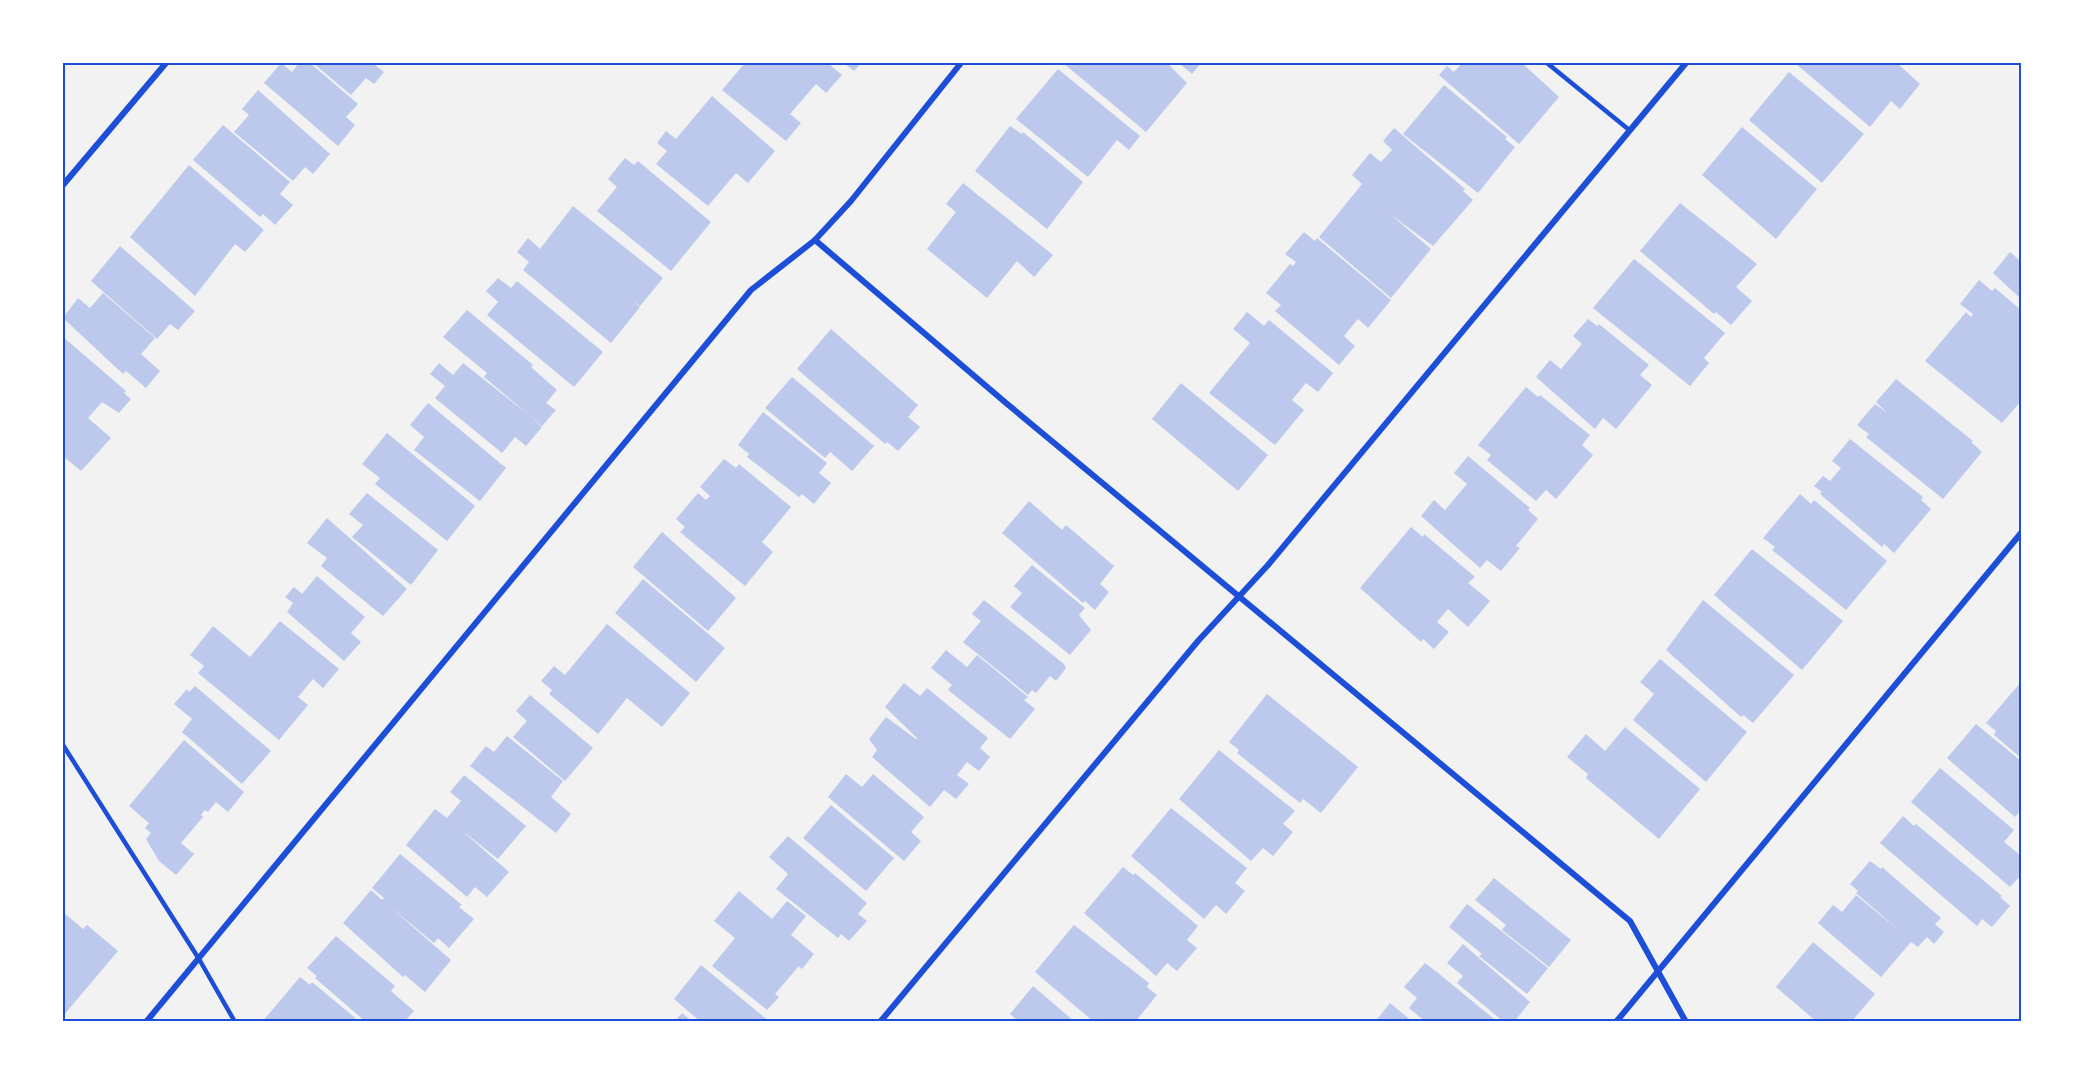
<svg xmlns="http://www.w3.org/2000/svg" width="2084" height="1085" font-family="'Fira Sans',sans-serif">
  <style>
    .building { fill: #bdc9ec }
    .lines { fill: none; stroke-linecap: round; stroke-linejoin: round }
    .service { stroke: #1d4ed8; stroke-width: 4.5 }
    .minor { stroke: #1d4ed8; stroke-width: 6 }
    .neatline { fill: none; stroke: #1d4ed8; stroke-width: 2 }
  </style>
  <rect width="100%" height="100%" fill="#f2f2f2"/>
  <g class="building">
    <polygon points="281,63 292,72 299,63 310,63 358,104 346,117 355,125 338,146 264,83"/>
    <polygon points="313,63 376,63 375,65 384,72 374,84 366,78 351,95"/>
    <polygon points="745,63 828,63 842,75 826,93 816,84 790,114 801,123 786,141 722,90"/>
    <polygon points="844,63 861,63 854,71"/>
    <polygon points="1063,63 1167,63 1187,83 1146,132"/>
    <polygon points="1179,63 1201,63 1192,74"/>
    <polygon points="1462,63 1522,63 1559,97 1519,144 1439,75 1447,66 1454,72"/>
    <polygon points="1795,63 1897,63 1920,84 1900,109 1891,101 1870,127"/>
    <polygon points="1058,69 1140,136 1129,150 1117,140 1088,177 1016,119"/>
    <polygon points="1789,72 1864,134 1822,183 1749,120"/>
    <polygon points="1444,85 1507,137 1505,139 1515,147 1478,193 1403,134"/>
    <polygon points="258,90 330,154 313,174 305,167 293,181 234,132 249,115 242,109"/>
    <polygon points="712,96 775,151 748,183 736,173 708,206 656,164 667,151 657,143 666,131 676,139"/>
    <polygon points="223,125 290,182 280,194 293,205 275,225 263,214 260,217 193,160"/>
    <polygon points="1010,126 1022,134 1023,132 1083,182 1047,229 975,171"/>
    <polygon points="1742,127 1817,189 1776,239 1702,175"/>
    <polygon points="1394,128 1465,189 1463,191 1473,200 1433,246 1390,214 1431,249 1391,298 1319,237 1362,184 1352,175 1370,153 1381,162 1392,150 1383,141"/>
    <polygon points="625,158 634,165 638,161 711,222 671,271 597,211 617,187 608,179"/>
    <polygon points="189,165 264,230 245,252 235,244 195,296 130,237"/>
    <polygon points="963,183 1053,255 1034,277 1017,261 987,298 927,249 956,212 946,204"/>
    <polygon points="1680,203 1757,264 1736,287 1752,301 1731,325 1716,312 1714,314 1640,251"/>
    <polygon points="573,206 663,278 640,306 633,301 640,307 611,343 523,270 529,262 517,252 528,238 540,249"/>
    <polygon points="1304,232 1315,241 1317,238 1391,300 1368,328 1358,319 1344,336 1355,346 1339,365 1275,311 1281,305 1266,293 1290,264 1293,266 1296,262 1285,254"/>
    <polygon points="120,246 195,311 178,330 170,324 157,339 91,281"/>
    <polygon points="2010,252 2019,260 2021,257 2021,299 1993,273"/>
    <polygon points="1634,259 1725,333 1704,358 1709,363 1690,386 1593,308"/>
    <polygon points="498,278 511,288 517,281 603,352 574,387 487,315 498,302 486,291"/>
    <polygon points="1979,280 1992,291 1995,288 2021,310 2021,401 2002,423 1925,361 1966,312 1971,317 1973,314 1960,304"/>
    <polygon points="103,293 155,338 141,354 160,371 146,388 126,371 123,374 63,318 78,298 90,308"/>
    <polygon points="467,310 533,365 531,367 557,390 546,403 556,410 542,426 530,415 542,427 526,446 515,437 502,453 435,398 445,386 430,374 439,363 453,375 463,363 529,415 484,377 487,373 443,337"/>
    <polygon points="1247,312 1264,326 1269,320 1333,373 1318,392 1306,383 1292,400 1304,410 1275,445 1209,393 1250,343 1233,329"/>
    <polygon points="1588,319 1597,326 1599,324 1649,365 1640,375 1652,385 1616,429 1603,418 1595,429 1536,377 1550,360 1561,369 1582,344 1573,336"/>
    <polygon points="831,329 918,405 908,417 920,427 898,451 887,442 885,444 797,369"/>
    <polygon points="63,337 126,391 124,393 131,399 119,413 102,402 88,418 111,438 81,471 63,456"/>
    <polygon points="792,377 874,446 852,471 830,452 825,458 765,408"/>
    <polygon points="1896,379 1973,441 1971,442 1982,452 1943,499 1866,437 1869,434 1857,425 1875,404 1887,413 1876,402"/>
    <polygon points="1181,383 1268,455 1238,491 1152,419"/>
    <polygon points="1526,387 1538,397 1540,395 1590,435 1582,445 1593,455 1556,499 1546,490 1536,501 1487,460 1491,455 1478,445"/>
    <polygon points="428,403 506,468 480,501 414,450 424,437 410,425"/>
    <polygon points="763,412 827,463 819,473 831,483 814,504 802,494 799,497 747,457 749,454 738,445"/>
    <polygon points="387,433 475,506 447,541 375,484 380,478 362,464"/>
    <polygon points="1850,439 1923,497 1921,500 1931,509 1894,553 1884,544 1882,547 1820,494 1822,492 1814,486 1823,476 1830,481 1841,468 1832,461"/>
    <polygon points="1468,456 1530,508 1528,510 1538,519 1516,546 1520,548 1501,571 1487,560 1480,568 1421,516 1434,500 1445,510 1467,484 1454,473"/>
    <polygon points="724,459 736,468 739,464 791,507 762,542 773,552 745,586 680,532 685,527 676,519 698,493 706,500 710,496 700,487"/>
    <polygon points="367,493 438,550 411,585 352,537 363,525 349,514"/>
    <polygon points="1800,494 1811,504 1814,500 1887,561 1846,610 1772,550 1775,547 1763,538"/>
    <polygon points="1029,501 1062,530 1066,525 1114,566 1100,584 1109,592 1095,610 1085,601 1083,603 1002,533"/>
    <polygon points="327,518 407,589 383,616 321,566 327,558 307,543"/>
    <polygon points="1411,527 1423,537 1424,534 1475,577 1468,583 1490,601 1468,627 1448,609 1437,622 1449,632 1434,649 1423,639 1421,642 1360,588"/>
    <polygon points="662,532 736,598 708,631 633,567"/>
    <polygon points="1752,549 1843,621 1802,670 1714,595"/>
    <polygon points="1032,565 1085,608 1079,615 1091,630 1070,655 1010,607 1022,593 1014,586"/>
    <polygon points="317,576 365,617 351,633 361,642 344,661 287,612 293,603 285,597 294,587 302,594"/>
    <polygon points="643,579 725,648 696,682 615,613"/>
    <polygon points="984,600 1064,664 1066,668 1056,681 1050,676 1036,693 1032,690 1028,695 963,642 981,621 972,614"/>
    <polygon points="1703,600 1794,675 1753,723 1743,715 1741,717 1666,650"/>
    <polygon points="280,621 339,669 323,688 313,679 298,697 308,705 279,740 198,673 204,666 190,655 213,626 250,657"/>
    <polygon points="607,624 690,693 662,727 627,698 598,734 549,694 552,690 541,681 554,666 565,675"/>
    <polygon points="946,650 967,667 977,655 1028,697 1024,700 1035,709 1010,739 948,690 952,685 931,668"/>
    <polygon points="1660,659 1747,732 1706,782 1633,720 1654,694 1640,682"/>
    <polygon points="2021,682 2021,758 1994,735 1996,731 1986,723"/>
    <polygon points="904,683 920,696 927,688 988,738 980,748 990,757 979,771 967,762 957,775 969,784 956,799 944,790 930,807 872,757 877,750 869,739 886,717 916,739 917,738 885,707"/>
    <polygon points="195,686 271,751 242,784 182,732 192,719 174,704 187,689 189,692"/>
    <polygon points="1267,694 1358,767 1321,813 1303,799 1300,803 1237,753 1239,750 1229,742"/>
    <polygon points="530,695 593,748 565,781 513,737 527,721 516,711"/>
    <polygon points="1976,724 2021,761 2021,810 2015,817 1947,758"/>
    <polygon points="1625,727 1700,789 1659,839 1586,778 1588,774 1567,757 1586,734 1605,751"/>
    <polygon points="507,736 563,781 551,797 571,814 556,833 470,766 486,746 494,752"/>
    <polygon points="184,740 244,792 228,812 216,802 208,812 205,810 201,815 203,817 181,843 194,854 176,875 159,861 146,839 151,833 145,828 149,823 129,806"/>
    <polygon points="1219,750 1295,811 1283,824 1293,832 1273,856 1263,848 1251,861 1179,799"/>
    <polygon points="1940,768 2014,830 2004,842 2021,856 2021,875 2010,887 1911,802"/>
    <polygon points="846,774 862,787 873,774 924,817 911,832 921,841 904,861 828,797"/>
    <polygon points="464,775 526,826 498,859 460,829 509,872 487,897 475,887 467,897 406,845 435,809 447,818 461,801 450,792"/>
    <polygon points="831,805 894,858 866,891 803,838"/>
    <polygon points="1171,808 1247,868 1235,883 1245,891 1226,914 1216,905 1204,919 1131,856"/>
    <polygon points="1903,816 1914,826 1916,824 2002,896 2000,897 2010,906 1992,927 1982,919 1977,926 1880,843"/>
    <polygon points="788,836 867,903 858,914 867,921 849,941 841,934 838,938 776,889 788,874 769,857"/>
    <polygon points="400,854 462,905 459,907 474,919 449,948 438,938 434,943 389,906 451,960 425,992 405,975 403,977 343,923 371,890 382,900 384,898 372,888"/>
    <polygon points="1870,861 1881,869 1882,867 1941,918 1935,924 1944,932 1934,944 1927,937 1918,947 1911,942 1881,977 1818,923 1833,905 1842,912 1856,895 1902,933 1856,893 1858,891 1850,884"/>
    <polygon points="1123,867 1133,875 1135,873 1198,926 1187,940 1197,948 1177,971 1167,963 1156,976 1084,913"/>
    <polygon points="1494,878 1571,940 1549,967 1502,930 1506,925 1475,900"/>
    <polygon points="739,891 772,919 787,901 806,916 791,935 814,954 802,969 799,966 775,994 779,997 767,1010 712,966 735,938 714,921"/>
    <polygon points="1467,904 1548,968 1527,994 1479,956 1482,954 1449,927"/>
    <polygon points="63,912 83,929 87,925 118,951 63,1016"/>
    <polygon points="1074,925 1149,983 1147,987 1157,995 1135,1022 1094,1022 1035,972"/>
    <polygon points="336,936 395,986 391,991 414,1011 404,1022 369,1020 366,1022 315,978 317,976 307,968"/>
    <polygon points="1813,942 1875,994 1851,1022 1817,1022 1776,987"/>
    <polygon points="1463,944 1530,1002 1514,1022 1504,1022 1457,983 1463,976 1447,963"/>
    <polygon points="1425,963 1438,973 1494,1019 1492,1022 1426,1022 1409,1008 1417,998 1404,987"/>
    <polygon points="701,965 770,1022 701,1022 674,999"/>
    <polygon points="300,977 310,985 312,982 360,1022 262,1022"/>
    <polygon points="1033,986 1075,1022 1019,1022 1010,1014"/>
    <polygon points="1390,1003 1413,1022 1375,1022"/>
    <polygon points="682,1013 693,1022 674,1022"/>
  </g>
  <g class="lines">
    <g class="service">
      <polyline points="1547,63 1628,129"/>
      <polyline points="63,745 199,959 235,1022"/>
    </g>
    <g class="minor">
      <polyline points="63,185 166,63"/>
      <polyline points="815,240 1006,403 1630,921 1686,1022"/>
      <polyline points="146,1022 751,290 815,240 851,201 961,63"/>
      <polyline points="880,1022 1198,641 1268,565 1686,63"/>
      <polyline points="1616,1022 2021,533"/>
    </g>
  </g>
  <rect width="2084" height="1085" fill="none" stroke="#ffffff" stroke-width="129"/>
  <rect x="64" y="64" width="1956" height="956" class="neatline"/>
</svg>
